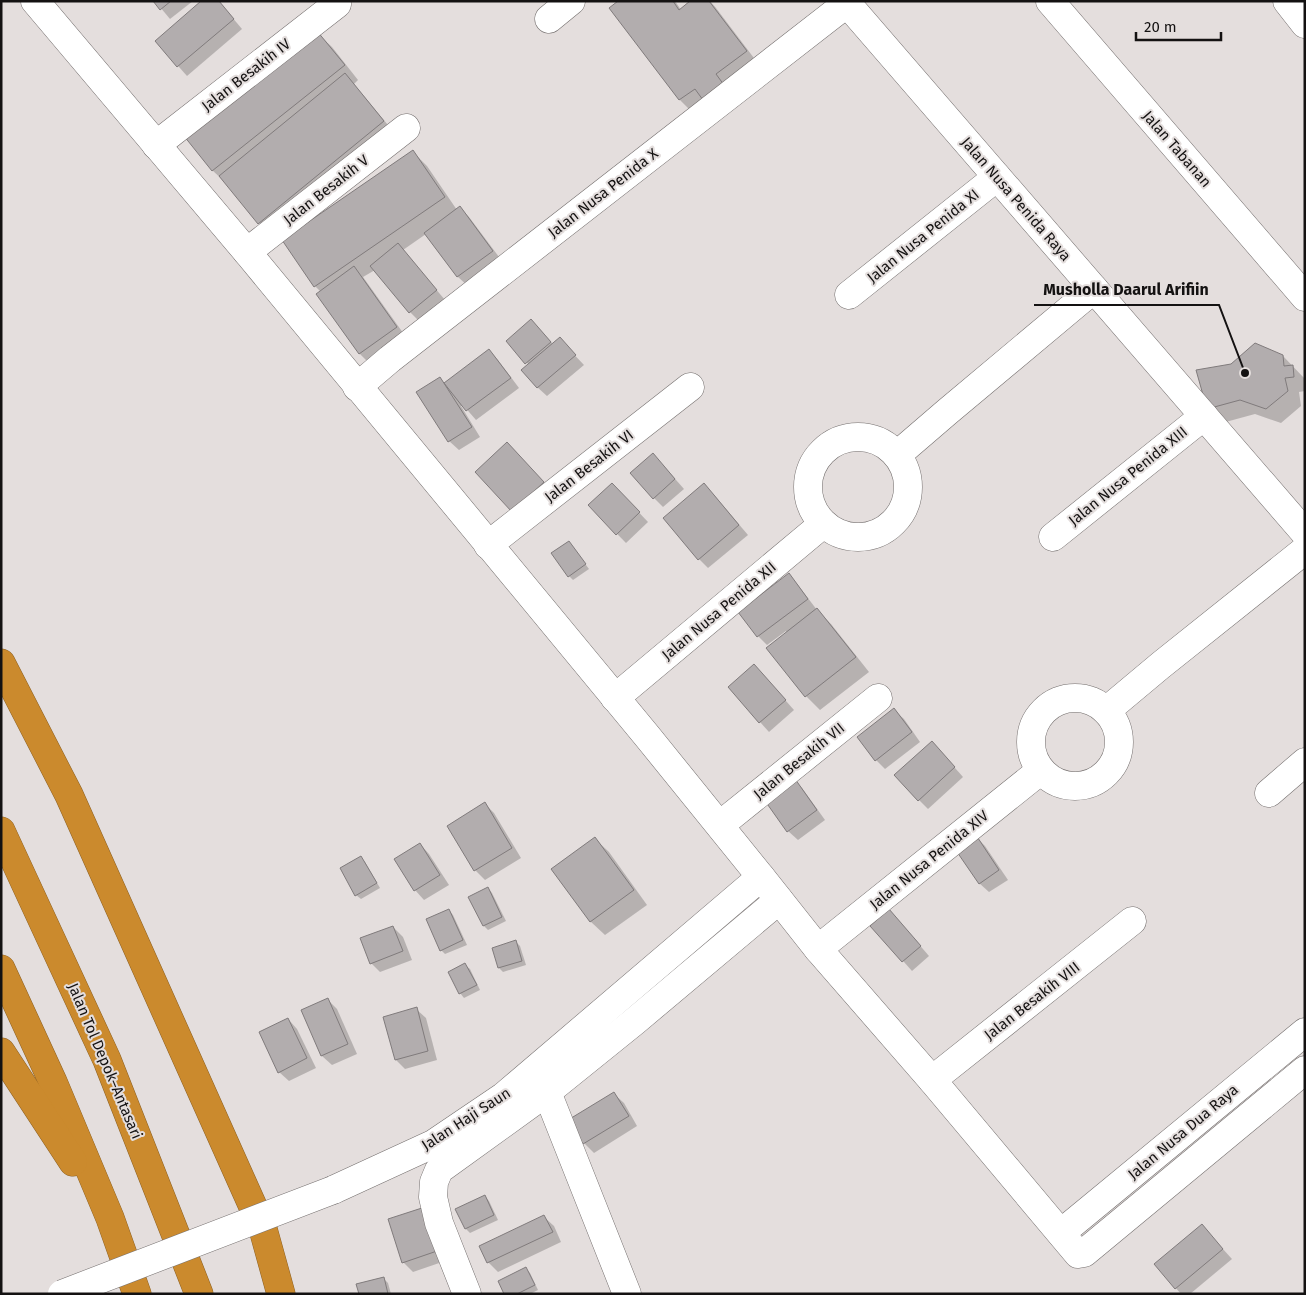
<svg xmlns="http://www.w3.org/2000/svg" width="1306" height="1295" font-family="'Fira Sans',sans-serif">
  <style>
    .shadow { fill: #0003 }
    .building { fill: #b2adae; stroke: #807b7c }
    .lines { fill: none; stroke-linecap: round; stroke-linejoin: round }
    .street-casing { stroke: #746f6e; stroke-width: 29 }
    .secondary-casing { stroke: #746f6e; stroke-width: 29 }
    .highway-casing { stroke: #8b6024; stroke-width: 29 }
    .street { stroke: #fff; stroke-width: 28 }
    .secondary { stroke: #fff; stroke-width: 28 }
    .highway { stroke: #cb8a2d; stroke-width: 28 }
    .secondary-bridge-casing { stroke: #746f6e; stroke-width: 29; stroke-linecap: butt }
    .secondary-bridge { stroke: #fff; stroke-width: 28 }
    .labels { text-anchor: middle; stroke-width: 4; stroke-linejoin: round; paint-order: stroke }
    .street-label { font-size: 15px; fill: #141212; stroke: #e4dedd }
    .leader { fill: none; stroke: #141212; stroke-width: 2 }
    .callout-dot { fill: #141212; stroke: #e4dedd; stroke-width: 2 }
    .callout-label { font-size: 16px; text-anchor: middle; font-weight: bold; fill: #141212; stroke: #e4dedd; stroke-width: 4; stroke-linejoin: round; paint-order: stroke }
  </style>
  <rect width="100%" height="100%" fill="#e4dedd"/>
  <g class="shadow">
    <polygon points="155,1 193,1 170,19"/>
    <polygon points="620,1 675,1 681,10 692,1 710,1 716,8 760,66 694,114 680,100 611,8"/>
    <polygon points="221,4 242,29 187,76 156,41"/>
    <polygon points="317,33 332,47 358,80 354,84 397,136 274,237 259,223 227,184 212,170"/>
    <polygon points="413,152 427,166 457,210 460,208 469,217 502,261 468,286 458,277 426,234 403,250 445,300 419,321 410,312 375,270 363,277 406,337 369,363 360,354 321,292 315,286 284,240"/>
    <polygon points="540,330 553,344 566,346 584,365 547,396 537,387 529,365 507,341"/>
    <polygon points="489,350 498,360 519,388 476,420 463,405 461,406 480,437 459,450 449,441 440,378 445,384"/>
    <polygon points="1283,356 1305,379 1305,391 1299,392 1301,406 1281,423 1255,414 1222,423 1208,408"/>
    <polygon points="662,464 684,489 663,507 654,498"/>
    <polygon points="612,484 648,522 626,543 590,506"/>
    <polygon points="704,485 714,495 748,535 708,568 699,559"/>
    <polygon points="569,542 589,569 573,580 569,576"/>
    <polygon points="789,575 798,585 817,610 831,624 869,672 820,710 806,696 786,631 767,645 758,636"/>
    <polygon points="763,675 794,710 769,732 729,687"/>
    <polygon points="894,710 904,719 920,742 885,769 876,760"/>
    <polygon points="941,752 963,777 928,809 919,800"/>
    <polygon points="792,778 802,788 825,820 798,840 788,831"/>
    <polygon points="485,804 494,813 521,858 485,880 475,870 449,826"/>
    <polygon points="976,837 985,846 1008,880 989,892 979,883"/>
    <polygon points="594,838 609,852 647,905 605,935 590,921"/>
    <polygon points="420,844 429,854 449,885 424,900 415,890 396,860"/>
    <polygon points="361,858 365,862 380,888 361,899 356,895"/>
    <polygon points="488,888 492,893 506,921 488,930 484,926"/>
    <polygon points="449,910 453,915 467,945 445,954 441,950"/>
    <polygon points="898,920 929,956 912,971 872,926"/>
    <polygon points="393,927 403,937 412,960 380,972 371,963"/>
    <polygon points="516,942 520,946 526,965 503,972 499,968"/>
    <polygon points="465,965 470,969 480,990 464,998 460,993"/>
    <polygon points="328,1000 337,1009 357,1054 332,1065 322,1056 302,1011"/>
    <polygon points="416,1009 426,1018 437,1060 405,1069 396,1060 384,1018"/>
    <polygon points="288,1019 297,1029 316,1068 289,1081 279,1072"/>
    <polygon points="614,1094 624,1103 637,1126 594,1153 584,1143 570,1120"/>
    <polygon points="485,1196 489,1201 498,1220 470,1233 466,1229"/>
    <polygon points="544,1217 554,1226 561,1242 498,1272 488,1262"/>
    <polygon points="390,1220 448,1260 413,1272 403,1262"/>
    <polygon points="1202,1226 1232,1259 1190,1294 1181,1294 1156,1265"/>
    <polygon points="525,1268 530,1273 538,1290 530,1294 506,1294"/>
    <polygon points="383,1278 388,1283 391,1294 360,1294"/>
  </g>
  <g class="building">
    <polygon points="153,1 171,1 160,10"/>
    <polygon points="201,1 219,1 234,19 177,67 155,41"/>
    <polygon points="618,1 673,1 679,10 690,1 709,1 747,51 716,74 724,85 703,100 695,89 679,100 609,8"/>
    <polygon points="317,31 345,65 212,171 184,136"/>
    <polygon points="345,73 384,121 258,224 219,176"/>
    <polygon points="413,150 445,197 314,287 282,240"/>
    <polygon points="460,206 493,251 457,277 424,233"/>
    <polygon points="398,243 437,290 409,313 370,266"/>
    <polygon points="354,266 397,327 359,354 316,294"/>
    <polygon points="531,319 551,342 525,364 506,341"/>
    <polygon points="560,337 576,355 537,388 521,370"/>
    <polygon points="1255,343 1283,355 1284,366 1293,365 1294,377 1285,378 1288,391 1266,409 1240,400 1207,409 1196,370 1231,364"/>
    <polygon points="489,349 511,378 466,411 444,383"/>
    <polygon points="440,377 472,427 448,442 416,392"/>
    <polygon points="507,442 544,482 512,512 475,472"/>
    <polygon points="653,453 675,479 653,499 630,473"/>
    <polygon points="612,483 640,512 616,535 588,505"/>
    <polygon points="704,483 739,525 698,560 663,518"/>
    <polygon points="569,541 586,564 568,577 551,553"/>
    <polygon points="789,573 808,599 757,637 738,612"/>
    <polygon points="817,608 856,657 805,697 766,648"/>
    <polygon points="754,664 786,700 759,723 728,687"/>
    <polygon points="894,708 912,732 875,761 857,737"/>
    <polygon points="932,741 955,767 918,801 894,775"/>
    <polygon points="793,776 817,810 787,832 763,798"/>
    <polygon points="485,802 512,848 474,871 447,826"/>
    <polygon points="976,835 999,870 979,884 955,849"/>
    <polygon points="595,837 634,890 590,922 551,869"/>
    <polygon points="420,843 440,875 414,891 394,859"/>
    <polygon points="361,856 377,883 355,896 340,868"/>
    <polygon points="488,887 502,917 483,926 468,897"/>
    <polygon points="449,909 463,940 440,951 426,919"/>
    <polygon points="889,909 921,946 902,962 870,926"/>
    <polygon points="393,926 403,951 370,964 360,938"/>
    <polygon points="516,940 522,961 498,968 492,948"/>
    <polygon points="465,963 477,985 459,994 448,972"/>
    <polygon points="328,998 348,1044 321,1056 301,1010"/>
    <polygon points="417,1007 428,1051 395,1060 383,1017"/>
    <polygon points="288,1018 307,1058 278,1073 259,1032"/>
    <polygon points="614,1092 629,1116 583,1144 568,1120"/>
    <polygon points="485,1195 494,1215 465,1229 455,1209"/>
    <polygon points="425,1207 440,1250 402,1263 388,1219"/>
    <polygon points="544,1215 553,1232 487,1263 479,1246"/>
    <polygon points="1202,1224 1223,1249 1175,1289 1154,1264"/>
    <polygon points="526,1267 535,1285 517,1294 504,1294 498,1281"/>
    <polygon points="384,1277 388,1294 359,1294 356,1284"/>
  </g>
  <g class="lines">
    <g class="street-casing">
      <g id="street">
        <polyline points="35,1 247,252 647,736 761,877"/>
        <polyline points="845,1 1305,533"/>
        <polyline points="1050,1 1305,297"/>
        <polyline points="1287,1 1305,24"/>
        <polyline points="549,19 571,1"/>
        <polyline points="156,145 337,4"/>
        <polyline points="247,252 406,128"/>
        <polyline points="849,295 997,177"/>
        <polyline points="357,387 390,359 850,1"/>
        <circle cx="858" cy="487" r="50"/>
        <polyline points="897,455 947,412 1094,289"/>
        <polyline points="1053,537 1204,416"/>
        <polyline points="488,545 690,387"/>
        <circle cx="1075" cy="742" r="44"/>
        <polyline points="615,698 823,524"/>
        <polyline points="1106,711 1161,665 1305,550"/>
        <polyline points="1269,793 1305,762"/>
        <polyline points="720,825 878,698"/>
        <polyline points="818,949 1040,771"/>
        <polyline points="932,1080 1132,921"/>
        <polyline points="547,1092 627,1294"/>
        <polyline points="467,1294 439,1223 433,1197 434,1182 439,1170 547,1092 635,1021 779,900"/>
      </g>
    </g>
    <g class="secondary-casing">
      <g id="secondary">
        <polyline points="333,1190 433,1144 504,1096 761,877 818,949 932,1080 1078,1254 1084,1253 1305,1070"/>
        <polyline points="1061,1233 1305,1032"/>
      </g>
    </g>
    <g class="highway-casing">
      <g id="highway">
        <polyline points="1,663 69,795 263,1229 281,1294"/>
        <polyline points="1,831 107,1060 199,1294"/>
        <polyline points="1,969 53,1082 110,1218 137,1294"/>
        <polyline points="1,1052 73,1162"/>
      </g>
    </g>
    <use href="#street" class="street"/>
    <use href="#secondary" class="secondary"/>
    <use href="#highway" class="highway"/>
    <g class="secondary-bridge-casing">
      <polyline id="secondary-bridge" points="62,1294 333,1190"/>
    </g>
    <use href="#secondary-bridge" class="secondary-bridge"/>
  </g>
  <g class="labels">
    <g class="street-label">
      <text transform="translate(246 75) rotate(-38)" y="5">Jalan Besakih IV</text>
      <text transform="translate(1177 149) rotate(49)" y="5">Jalan Tabanan</text>
      <text transform="translate(326 190) rotate(-38)" y="5">Jalan Besakih V</text>
      <text transform="translate(603 193) rotate(-38)" y="5">Jalan Nusa Penida X</text>
      <text transform="translate(1016 199) rotate(49)" y="5">Jalan Nusa Penida Raya</text>
      <text transform="translate(923 236) rotate(-39)" y="5">Jalan Nusa Penida XI</text>
      <text transform="translate(589 466) rotate(-38)" y="5">Jalan Besakih VI</text>
      <text transform="translate(1128 476) rotate(-39)" y="5">Jalan Nusa Penida XIII</text>
      <text transform="translate(719 611) rotate(-40)" y="5">Jalan Nusa Penida XII</text>
      <text transform="translate(799 761) rotate(-39)" y="5">Jalan Besakih VII</text>
      <text transform="translate(929 860) rotate(-39)" y="5">Jalan Nusa Penida XIV</text>
      <text transform="translate(1032 1001) rotate(-38)" y="5">Jalan Besakih VIII</text>
      <text transform="translate(105 1061) rotate(67)" y="5">Jalan Tol Depok–Antasari</text>
      <text transform="translate(466 1119) rotate(-33)" y="5">Jalan Haji Saun</text>
      <text transform="translate(1183 1132) rotate(-40)" y="5">Jalan Nusa Dua Raya</text>
    </g>
  </g>
  <path class="leader" d="M1245 373L1219 305H1034"/>
  <circle class="callout-dot" cx="1245" cy="373" r="5"/>
  <g class="callout-label">
    <text x="1126" y="295">Musholla Daarul Arifiin</text>
  </g>
  <rect width="1306" height="1295" fill="none" stroke="#141212" stroke-width="5"/>
  <path d="M1136 32v8h85v-8" fill="none" stroke="#141212" stroke-width="2.5"/>
  <text x="1144" y="32" font-size="15" fill="#141212" stroke="#e4dedd" stroke-width="4" paint-order="stroke">20 m</text>
</svg>
